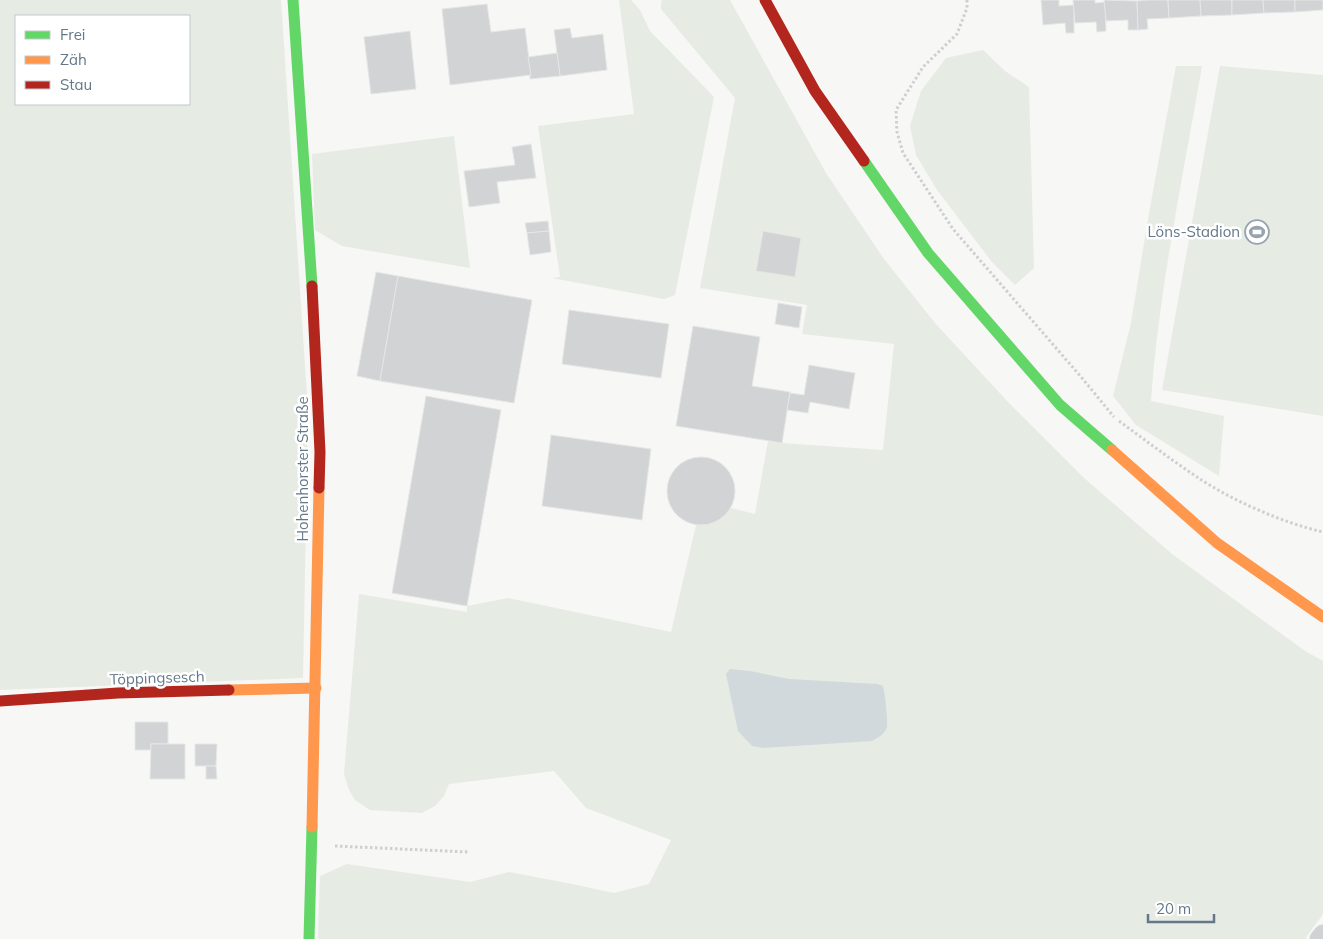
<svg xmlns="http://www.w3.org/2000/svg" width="1323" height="939" font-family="Mulish,sans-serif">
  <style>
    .green { fill: #e6ebe4; fill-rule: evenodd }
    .water { fill: #d1d9dc }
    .building { fill: #d2d3d4; stroke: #e6e6e6 }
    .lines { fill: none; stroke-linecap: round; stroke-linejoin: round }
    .path { stroke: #cdcfd0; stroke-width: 3; stroke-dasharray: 2.5 2.5; stroke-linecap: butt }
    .street { stroke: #d1d2d3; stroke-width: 19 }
    .fast { stroke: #63d668; stroke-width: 11 }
    .slow { stroke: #ff974d; stroke-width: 11 }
    .jam { stroke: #b3261e; stroke-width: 11 }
    .labels { text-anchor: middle; stroke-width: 5; stroke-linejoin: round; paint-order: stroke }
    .poi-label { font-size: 15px; fill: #647889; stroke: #fff; text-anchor: end }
    .street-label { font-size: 15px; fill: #647889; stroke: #fff }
  </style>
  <rect width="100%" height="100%" fill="#f7f7f6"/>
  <g class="green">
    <path d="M0,0H281L308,411L303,678L0,690ZM16,16H189V104H16Z"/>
    <polygon points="619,0 631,0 640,10 650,31 714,97 675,295 664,299 552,278 560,277 538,126 634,114"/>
    <path d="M662,0H730L826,173L884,259L935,323L1008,402L1084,478L1172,554L1305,651L1323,661V914L1305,939H318L320,876L347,864L470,882L509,872L567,883L614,893L649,884L671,840L586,808L554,771L449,784L444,796L435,806L422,813L370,810L355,800L349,790L344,774L359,594L467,612V606L508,598L671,632L696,525C715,524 719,522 731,508L755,514L768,441L782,443L883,450L894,344L802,334L807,305L700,288L735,98L661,9V3Z"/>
    <polygon points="983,50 1005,71 1029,87 1034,268 1015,285 992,262 937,190 916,155 910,126 921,91 946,58"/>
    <path d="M1176,66H1202C1183,177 1159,288 1151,401L1224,416L1219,476L1136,425L1113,396L1131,323L1149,213Z"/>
    <polygon points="1220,66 1323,75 1323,416 1162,390"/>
    <polygon points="454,136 470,268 342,246 315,230 312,154"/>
  </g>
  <path class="water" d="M730,669L750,671L789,679L877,684L883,686C885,693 888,721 887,727C885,734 878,738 872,741L763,748L752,746L738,731L726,674Z"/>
  <g class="building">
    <polygon points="1041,0 1059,0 1059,6 1074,5 1074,33 1066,33 1065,23 1043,25"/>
    <polygon points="1073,0 1095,0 1095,3 1105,2 1106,31 1097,32 1096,22 1075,23"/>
    <polygon points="1104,0 1137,1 1138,30 1128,30 1128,20 1106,21"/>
    <polygon points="1147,0 1168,0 1169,18 1147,19 1148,29 1138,30 1137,1"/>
    <polygon points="1168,0 1200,0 1201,16 1169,18"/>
    <polygon points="1200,0 1232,0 1232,15 1201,16"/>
    <polygon points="1232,0 1263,0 1264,13 1232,15"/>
    <polygon points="1263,0 1295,0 1295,12 1264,13"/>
    <polygon points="1295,0 1323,0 1323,10 1295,12"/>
    <polygon points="487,4 491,32 525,28 531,75 450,85 442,9"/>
    <polygon points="570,28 572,38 603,34 607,70 560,76 554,30"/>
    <polygon points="410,31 416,89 371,94 364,37"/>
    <polygon points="557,53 560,76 530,79 530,75 531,75 528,57"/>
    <polygon points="531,144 536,178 497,182 500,203 469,207 464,171 515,165 512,147"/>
    <polygon points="548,221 549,231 527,233 525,223"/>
    <polygon points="549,231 551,252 530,255 527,233"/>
    <polygon points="763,231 801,238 795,277 756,271"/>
    <polygon points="376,272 398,276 380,381 357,376"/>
    <polygon points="398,276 532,300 514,403 380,381"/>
    <polygon points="778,303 802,307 799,328 775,324"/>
    <polygon points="569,310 669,324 661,378 562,364"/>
    <polygon points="693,326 760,337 752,386 790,392 782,443 676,426"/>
    <polygon points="809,365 855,373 849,409 810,402 808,413 787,410 790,393 804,395"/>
    <polygon points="426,396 501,410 467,606 392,593"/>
    <polygon points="551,435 651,449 642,520 542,506"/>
    <circle cx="701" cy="491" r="34"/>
    <polygon points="135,722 168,722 168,744 151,744 151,750 135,750"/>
    <polygon points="151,744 185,744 185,779 150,779"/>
    <polygon points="195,744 217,744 216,766 195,766"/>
    <polygon points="206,766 216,766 217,779 206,779"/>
  </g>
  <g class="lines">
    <g class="path">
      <polyline points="967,0 967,8 957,34 923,67 896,110 897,132 903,153 953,229 1082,378 1114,417"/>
      <path d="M1119,421C1145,440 1170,459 1197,477C1231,500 1283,523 1323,532"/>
      <polyline points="335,846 468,852"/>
    </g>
    <polyline class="street" points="1319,939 1323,934"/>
    <g class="fast">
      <polyline points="293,0 312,286"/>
      <polyline points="864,161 928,253 1060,405 1112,450"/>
      <polyline points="309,939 312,827"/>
    </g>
    <g class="slow">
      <polyline points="1112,450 1217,543 1323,617"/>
      <polyline points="229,690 316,688"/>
      <polyline points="312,827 319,488"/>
    </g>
    <g class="jam">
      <polyline points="765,0 815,91 864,161"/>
      <polyline points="312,286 320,452 319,488"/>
      <polyline points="0,701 118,693 229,690"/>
    </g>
  </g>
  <defs>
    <g id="stadium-ring" transform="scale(1.25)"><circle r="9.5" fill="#fff" stroke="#97a4af" stroke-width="1.5"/><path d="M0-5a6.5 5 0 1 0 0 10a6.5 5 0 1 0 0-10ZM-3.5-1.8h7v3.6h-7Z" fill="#97a4af"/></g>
  </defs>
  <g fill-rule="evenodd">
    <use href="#stadium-ring" x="1257" y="232"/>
  </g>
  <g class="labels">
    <g class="poi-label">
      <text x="1240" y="237">Löns-Stadion</text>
    </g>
    <g class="street-label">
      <text transform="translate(303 469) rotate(-90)" y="5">Hohenhorster Straße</text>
      <text transform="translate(157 678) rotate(-2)" y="5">Töppingsesch</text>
    </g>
  </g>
  <rect x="15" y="15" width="175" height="90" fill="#ffffff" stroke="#c1c9d0"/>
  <rect x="25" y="31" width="25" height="8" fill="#63d668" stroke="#c1c9d0"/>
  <text x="60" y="40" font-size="15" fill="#647889">Frei</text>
  <rect x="25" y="56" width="25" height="8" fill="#ff974d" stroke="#c1c9d0"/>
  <text x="60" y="65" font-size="15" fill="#647889">Zäh</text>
  <rect x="25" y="81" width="25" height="8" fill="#b3261e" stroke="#c1c9d0"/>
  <text x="60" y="90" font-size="15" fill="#647889">Stau</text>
  <path d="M1148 914v8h66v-8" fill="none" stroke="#647889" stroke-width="2.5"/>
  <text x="1156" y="914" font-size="15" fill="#647889" stroke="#ffffff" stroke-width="4" paint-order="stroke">20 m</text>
</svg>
